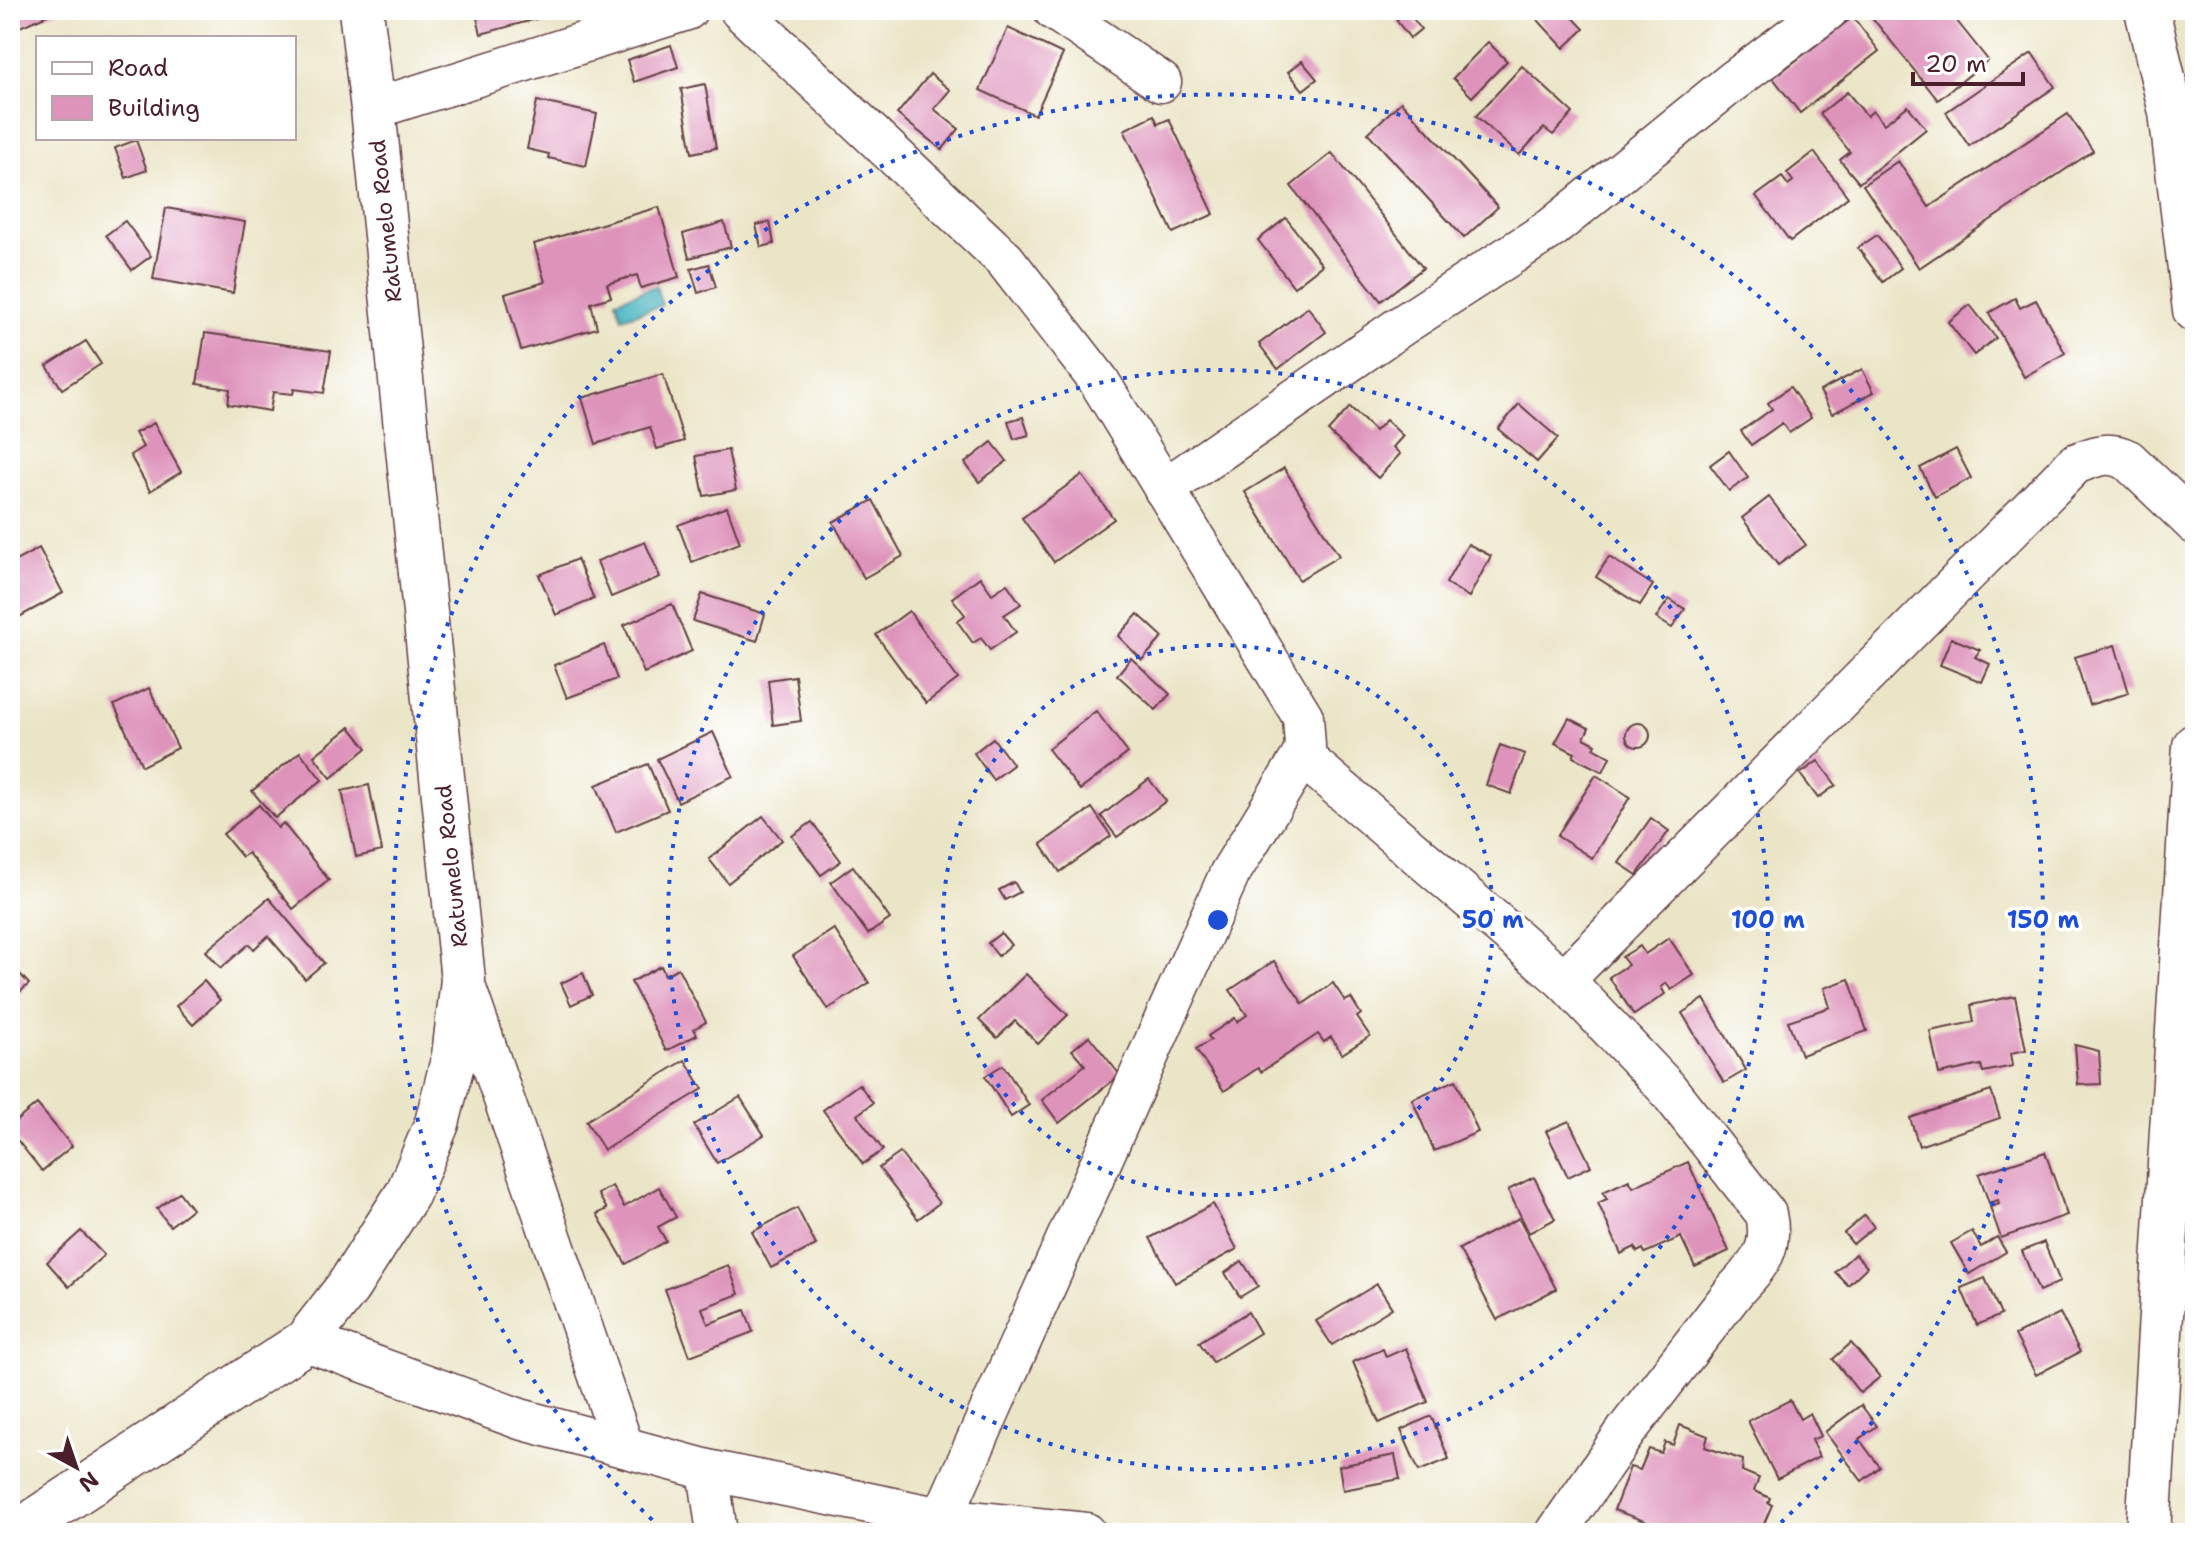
<svg xmlns="http://www.w3.org/2000/svg" width="2205" height="1543" font-family="'Shantell Sans',sans-serif">
  <style>
    .water { fill: #46b4c1; stroke: #486a76; stroke-width: 2 }
    .building { fill: #de93bb }
    .lines { fill: none; stroke-linecap: round; stroke-linejoin: round }
    .minor-casing { stroke: #623d42; stroke-width: 43 }
    .tertiary-casing { stroke: #623d42; stroke-width: 47 }
    .minor { stroke: #fff; stroke-width: 40 }
    .tertiary { stroke: #fff; stroke-width: 44 }
    .ring { fill: none; stroke: #1d4ed8; stroke-width: 4; stroke-dasharray: 4 8 }
    .labels { text-anchor: middle; stroke-width: 7; stroke-linejoin: round; paint-order: stroke }
    .street-label { font-size: 22px; fill: #4a1f2b; stroke: #fff }
    .centre { fill: #1d4ed8; stroke: #fff; stroke-width: 4 }
    .ring-label { font-size: 24px; text-anchor: middle; font-weight: bold; fill: #1d4ed8; stroke: #fff; stroke-width: 7; stroke-linejoin: round; paint-order: stroke }
  </style>
  <rect width="100%" height="100%" fill="#fff"/>
  <filter id="ink" filterUnits="userSpaceOnUse"><feTurbulence type="fractalNoise" baseFrequency=".0125" numOctaves="2"/><feDisplacementMap in="SourceGraphic" scale="16" xChannelSelector="R" yChannelSelector="G"/><feConvolveMatrix kernelMatrix="1 2 1 2 8 2 1 2 1" color-interpolation-filters="sRGB"/></filter>
  <filter id="wash" filterUnits="userSpaceOnUse"><feTurbulence type="fractalNoise" baseFrequency=".006" numOctaves="4" result="noise"/><feDisplacementMap in="SourceGraphic" scale="32" xChannelSelector="R" yChannelSelector="G"/><feGaussianBlur stdDeviation="1.8" result="paint"/><feColorMatrix in="noise" values="0 0 0 0 0 0 0 0 0 0 0 0 0 0 0 0 0 1.4 0 .05"/><feComposite in="paint" operator="in"/></filter>
  <g filter="url(#wash)">
    <rect width="100%" height="100%" fill="#ebe5c7"/>
    <polygon class="water" points="656,286 662,305 622,318 616,300"/>
    <g id="blocks">
      <g class="building">
        <polygon points="10,10 59,10 13,30 10,23"/>
        <polygon points="475,10 566,10 566,11 481,34"/>
        <polygon points="1542,10 1566,10 1584,29 1564,48 1535,17"/>
        <polygon points="1869,10 1948,10 1988,60 1938,100 1867,11"/>
        <polygon points="1407,11 1421,29 1410,38 1396,20"/>
        <polygon points="1853,17 1879,51 1800,113 1773,78"/>
        <polygon points="1008,28 1063,54 1035,115 980,90"/>
        <polygon points="1488,42 1507,61 1472,97 1453,78"/>
        <polygon points="671,45 678,67 634,82 627,60"/>
        <polygon points="2032,53 2055,87 1969,146 1946,112"/>
        <polygon points="1302,61 1317,79 1303,90 1288,72"/>
        <polygon points="1522,66 1573,113 1553,135 1544,128 1519,155 1476,116"/>
        <polygon points="930,74 950,90 934,109 959,129 942,150 897,114"/>
        <polygon points="705,84 716,148 692,153 681,89"/>
        <polygon points="1847,92 1867,116 1873,111 1884,124 1908,106 1926,129 1859,183 1840,160 1850,152 1820,114"/>
        <polygon points="537,101 597,114 586,166 548,158 549,154 527,149"/>
        <polygon points="1401,102 1498,207 1464,238 1368,133"/>
        <polygon points="2068,114 2093,151 1919,268 1863,185 1898,161 1929,207"/>
        <polygon points="1154,115 1158,124 1169,119 1214,214 1173,233 1124,130"/>
        <polygon points="136,140 147,170 126,178 115,148"/>
        <polygon points="1814,152 1848,197 1790,241 1756,196 1782,177 1788,185 1793,181 1787,173"/>
        <polygon points="1332,153 1423,268 1381,301 1291,186"/>
        <polygon points="659,207 679,277 641,288 637,275 607,284 611,297 591,303 597,328 521,350 505,294 545,282 534,244"/>
        <polygon points="166,208 245,222 233,293 153,279"/>
        <polygon points="1286,218 1322,265 1294,287 1258,240"/>
        <polygon points="125,221 151,256 132,270 106,235"/>
        <polygon points="724,222 731,247 689,258 683,234"/>
        <polygon points="770,222 774,244 761,247 756,225"/>
        <polygon points="1877,235 1901,268 1883,282 1858,248"/>
        <polygon points="709,264 716,287 698,293 691,269"/>
        <polygon points="2015,298 2020,308 2036,300 2065,353 2024,377 1989,313"/>
        <polygon points="1970,305 1996,338 1974,355 1948,322"/>
        <polygon points="1308,307 1326,332 1278,369 1259,344"/>
        <polygon points="205,333 331,351 324,393 294,389 293,394 273,392 270,411 228,404 230,389 197,384"/>
        <polygon points="86,341 101,364 62,389 47,366"/>
        <polygon points="1862,369 1874,392 1832,414 1820,391"/>
        <polygon points="663,374 684,441 657,449 650,427 596,444 582,398"/>
        <polygon points="1790,387 1811,418 1789,433 1782,423 1751,445 1741,431 1772,409 1768,403"/>
        <polygon points="1519,404 1558,438 1537,462 1498,429"/>
        <polygon points="1350,407 1375,431 1386,420 1403,436 1393,447 1400,454 1378,478 1328,431"/>
        <polygon points="1023,417 1029,435 1014,439 1008,421"/>
        <polygon points="154,423 181,472 150,491 130,455 143,447 135,433"/>
        <polygon points="992,442 1007,461 979,482 965,463"/>
        <polygon points="1956,449 1971,478 1935,497 1920,468"/>
        <polygon points="728,450 736,490 704,496 696,456"/>
        <polygon points="1729,451 1748,478 1729,491 1710,465"/>
        <polygon points="1284,468 1339,556 1299,580 1245,492"/>
        <polygon points="1082,475 1114,519 1054,562 1022,518"/>
        <polygon points="1769,497 1806,545 1778,565 1742,518"/>
        <polygon points="873,500 903,556 864,578 833,522"/>
        <polygon points="727,507 740,543 692,562 678,525"/>
        <polygon points="645,542 660,577 611,597 597,561"/>
        <polygon points="1468,544 1491,556 1469,597 1446,583"/>
        <polygon points="39,548 63,593 10,622 10,564"/>
        <polygon points="1609,557 1653,585 1640,605 1596,577"/>
        <polygon points="577,559 594,599 556,615 539,575"/>
        <polygon points="980,577 992,594 1007,584 1021,604 1004,615 1016,632 990,650 981,638 973,643 957,621 965,615 952,598"/>
        <polygon points="702,594 765,614 757,641 693,621"/>
        <polygon points="1669,599 1685,609 1672,628 1656,618"/>
        <polygon points="672,604 692,651 644,673 624,625"/>
        <polygon points="909,611 958,679 926,703 876,635"/>
        <polygon points="1138,614 1163,637 1142,660 1118,636"/>
        <polygon points="1951,638 1980,650 1975,657 1990,664 1982,682 1940,665"/>
        <polygon points="604,645 617,679 567,698 554,665"/>
        <polygon points="2115,645 2129,693 2089,705 2075,657"/>
        <polygon points="1131,658 1170,694 1156,710 1117,675"/>
        <polygon points="795,676 801,721 773,725 768,680"/>
        <polygon points="149,688 178,748 142,766 114,705"/>
        <polygon points="1096,711 1128,753 1080,790 1048,749"/>
        <polygon points="1569,718 1589,728 1584,738 1596,744 1594,748 1610,757 1603,772 1573,757 1575,753 1555,743"/>
        <circle cx="1638" cy="735" r="12"/>
        <polygon points="350,727 367,748 331,778 314,756"/>
        <polygon points="713,732 733,776 678,802 657,759"/>
        <polygon points="993,738 1013,765 993,780 974,753"/>
        <polygon points="1500,745 1525,754 1511,794 1486,785"/>
        <polygon points="300,752 322,780 275,818 252,791"/>
        <polygon points="1818,761 1836,785 1818,798 1800,774"/>
        <polygon points="648,764 668,810 616,832 596,785"/>
        <polygon points="1596,775 1630,797 1592,858 1557,836"/>
        <polygon points="1149,779 1166,801 1117,837 1101,816"/>
        <polygon points="369,785 382,851 356,857 342,791"/>
        <polygon points="259,805 278,828 283,823 329,880 293,909 248,853 242,857 223,834"/>
        <polygon points="1092,808 1111,836 1060,872 1041,844"/>
        <polygon points="763,816 782,840 728,883 709,859"/>
        <polygon points="1651,818 1669,831 1637,875 1619,863"/>
        <polygon points="812,822 841,861 821,875 792,836"/>
        <polygon points="853,866 890,919 868,934 831,882"/>
        <polygon points="1014,882 1020,892 1005,900 999,890"/>
        <polygon points="269,898 324,963 305,979 268,936 254,949 249,944 221,968 206,951"/>
        <polygon points="834,929 869,983 828,1009 793,956"/>
        <polygon points="1001,933 1011,945 998,956 988,943"/>
        <polygon points="1669,938 1694,975 1671,990 1666,983 1661,987 1665,994 1634,1015 1609,977 1628,965 1622,957 1640,946 1645,954"/>
        <polygon points="1274,961 1303,1004 1333,983 1345,1001 1351,998 1361,1014 1357,1017 1370,1036 1342,1054 1331,1037 1324,1042 1318,1034 1261,1072 1258,1068 1224,1091 1196,1049 1211,1040 1208,1036 1235,1018 1237,1022 1247,1015 1230,990"/>
        <polygon points="10,963 29,984 10,1001"/>
        <polygon points="661,966 665,975 678,968 706,1022 694,1029 697,1035 666,1051 631,982"/>
        <polygon points="583,973 592,995 571,1005 561,983"/>
        <polygon points="1026,974 1068,1015 1038,1044 1015,1021 997,1038 979,1020"/>
        <polygon points="1849,979 1867,1031 1801,1055 1788,1021 1830,1007 1824,988"/>
        <polygon points="204,981 220,1000 193,1025 176,1006"/>
        <polygon points="2015,996 2026,1050 2011,1053 2013,1066 1983,1072 1981,1065 1939,1074 1930,1031 1974,1022 1971,1005"/>
        <polygon points="1704,999 1746,1070 1724,1083 1682,1013"/>
        <polygon points="1089,1036 1120,1075 1059,1123 1042,1100 1085,1065 1072,1050"/>
        <polygon points="2075,1045 2099,1051 2101,1084 2078,1085"/>
        <polygon points="685,1060 703,1089 604,1150 586,1121"/>
        <polygon points="1003,1065 1029,1105 1011,1117 985,1076"/>
        <polygon points="1456,1080 1478,1132 1434,1151 1412,1099"/>
        <polygon points="859,1084 873,1103 857,1115 883,1150 863,1164 823,1110"/>
        <polygon points="1991,1091 2000,1118 1919,1146 1910,1118"/>
        <polygon points="740,1097 764,1135 717,1163 694,1125"/>
        <polygon points="37,1104 72,1146 42,1171 10,1131 10,1126"/>
        <polygon points="1569,1121 1591,1166 1568,1177 1546,1131"/>
        <polygon points="2045,1152 2067,1215 2001,1238 1990,1207 1999,1204 1998,1200 1989,1203 1979,1174"/>
        <polygon points="900,1153 939,1203 918,1219 879,1168"/>
        <polygon points="1688,1162 1729,1251 1695,1267 1681,1237 1645,1253 1643,1249 1637,1252 1635,1247 1621,1254 1598,1203 1607,1199 1603,1192 1629,1180 1633,1187"/>
        <polygon points="1534,1177 1555,1219 1529,1233 1508,1190"/>
        <polygon points="612,1186 624,1207 659,1187 676,1217 658,1227 666,1241 626,1264 597,1214 607,1209 598,1194"/>
        <polygon points="179,1192 192,1209 170,1226 157,1209"/>
        <polygon points="1213,1204 1237,1249 1175,1283 1150,1238"/>
        <polygon points="797,1208 816,1245 771,1268 752,1232"/>
        <polygon points="1865,1215 1874,1227 1853,1244 1844,1233"/>
        <polygon points="1519,1218 1556,1289 1497,1320 1459,1249"/>
        <polygon points="81,1231 104,1255 69,1287 47,1262"/>
        <polygon points="1972,1231 1981,1247 1997,1237 2006,1252 1969,1274 1951,1243"/>
        <polygon points="2044,1242 2060,1282 2039,1291 2022,1251"/>
        <polygon points="1855,1254 1867,1267 1848,1285 1835,1272"/>
        <polygon points="1242,1261 1258,1286 1240,1297 1225,1273"/>
        <polygon points="728,1265 739,1294 702,1308 708,1324 745,1310 753,1332 690,1356 665,1289"/>
        <polygon points="1985,1278 2001,1315 1977,1325 1961,1288"/>
        <polygon points="1377,1284 1392,1308 1332,1345 1316,1321"/>
        <polygon points="1248,1312 1260,1333 1213,1362 1199,1342"/>
        <polygon points="2060,1313 2080,1352 2036,1375 2015,1335"/>
        <polygon points="1851,1343 1880,1377 1860,1393 1833,1359"/>
        <polygon points="1406,1348 1428,1402 1379,1423 1353,1362 1383,1349 1386,1357"/>
        <polygon points="1790,1400 1800,1419 1810,1413 1821,1436 1811,1440 1819,1457 1777,1479 1748,1421"/>
        <polygon points="1861,1405 1877,1426 1859,1439 1880,1467 1862,1481 1825,1432"/>
        <polygon points="1431,1416 1449,1459 1419,1471 1401,1430"/>
        <polygon points="1680,1425 1708,1436 1705,1447 1743,1460 1742,1471 1759,1478 1754,1491 1770,1498 1768,1503 1772,1505 1760,1533 1677,1533 1614,1510 1630,1467 1640,1470 1649,1449 1661,1453 1665,1442 1673,1445"/>
        <polygon points="1395,1455 1400,1479 1343,1490 1339,1466"/>
      </g>
    </g>
  </g>
  <g filter="url(#ink)">
    <use href="#blocks" fill-opacity="0" stroke="#623d42" stroke-width="2"/>
    <g class="lines">
      <g class="minor-casing">
        <g id="minor">
          <polyline points="740,10 1005,260 1099,381 1303,717 1305,746 1302,756 1230,873 942,1518"/>
          <polyline points="1054,10 1161,82"/>
          <polyline points="373,109 687,10"/>
          <polyline points="1164,489 1401,326 1552,228 1732,82 1828,10"/>
          <path d="M1302,756L1564,980L1666,1087L1766,1214C1774,1250 1759,1264 1736,1289L1627,1430L1556,1533"/>
          <polyline points="463,980 623,1446"/>
          <path d="M1564,980L2075,464C2095,456 2108,450 2128,460L2195,524"/>
          <polyline points="306,1341 520,1419 708,1470 942,1518 1086,1533"/>
          <polyline points="708,1470 717,1533"/>
        </g>
      </g>
      <g class="tertiary-casing">
        <g id="tertiary">
          <polyline points="2147,10 2171,112 2195,310"/>
          <polyline points="20,1533 43,1515 306,1341 348,1287 408,1193 437,1123 454,1056 463,980 373,109 361,10"/>
          <polyline points="2148,1533 2195,746"/>
        </g>
      </g>
      <use href="#minor" class="minor"/>
      <use href="#tertiary" class="tertiary"/>
    </g>
  </g>
  <g class="ring">
    <circle cx="1218" cy="920" r="275"/>
    <circle cx="1218" cy="920" r="550"/>
    <path d="M661 1528A825 825 0 1 1 1775 1528"/>
  </g>
  <g class="labels">
    <g class="street-label">
      <text transform="translate(385 221) rotate(-96)" y="8">Ratumelo Road</text>
      <text transform="translate(451 866) rotate(-96)" y="8">Ratumelo Road</text>
    </g>
  </g>
  <circle cx="1218" cy="920" r="12" class="centre"/>
  <g class="ring-label">
    <text x="1493" y="928">50 m</text>
    <text x="1768" y="928">100 m</text>
    <text x="2043" y="928">150 m</text>
  </g>
  <rect width="2205" height="1543" fill="none" stroke="#fff" stroke-width="40"/>
  <rect x="36" y="36" width="260" height="104" fill="#ffffff" stroke="#b7a5aa" stroke-width="2"/>
  <rect x="52" y="62" width="40" height="12" fill="#ffffff" stroke="#b7a5aa" stroke-width="2"/>
  <text x="108" y="76" font-size="24" fill="#4a1f2b">Road</text>
  <rect x="52" y="96" width="40" height="24" fill="#de93bb" stroke="#b7a5aa" stroke-width="2"/>
  <text x="108" y="116" font-size="24" fill="#4a1f2b">Building</text>
  <g transform="translate(76 1467) rotate(140)" stroke="#ffffff" stroke-width="6" paint-order="stroke">
  <path d="M0-6L14 30L0 20L-14 30Z" fill="#4a1f2b"/>
  <text y="-12" font-size="22" font-weight="bold" text-anchor="middle" fill="#4a1f2b">N</text>
  </g>
  <path d="M1913 72v12h110v-12" fill="none" stroke="#4a1f2b" stroke-width="4"/>
  <text x="1925" y="72" font-size="24" fill="#4a1f2b" stroke="#ffffff" stroke-width="6" paint-order="stroke">20 m</text>
</svg>
